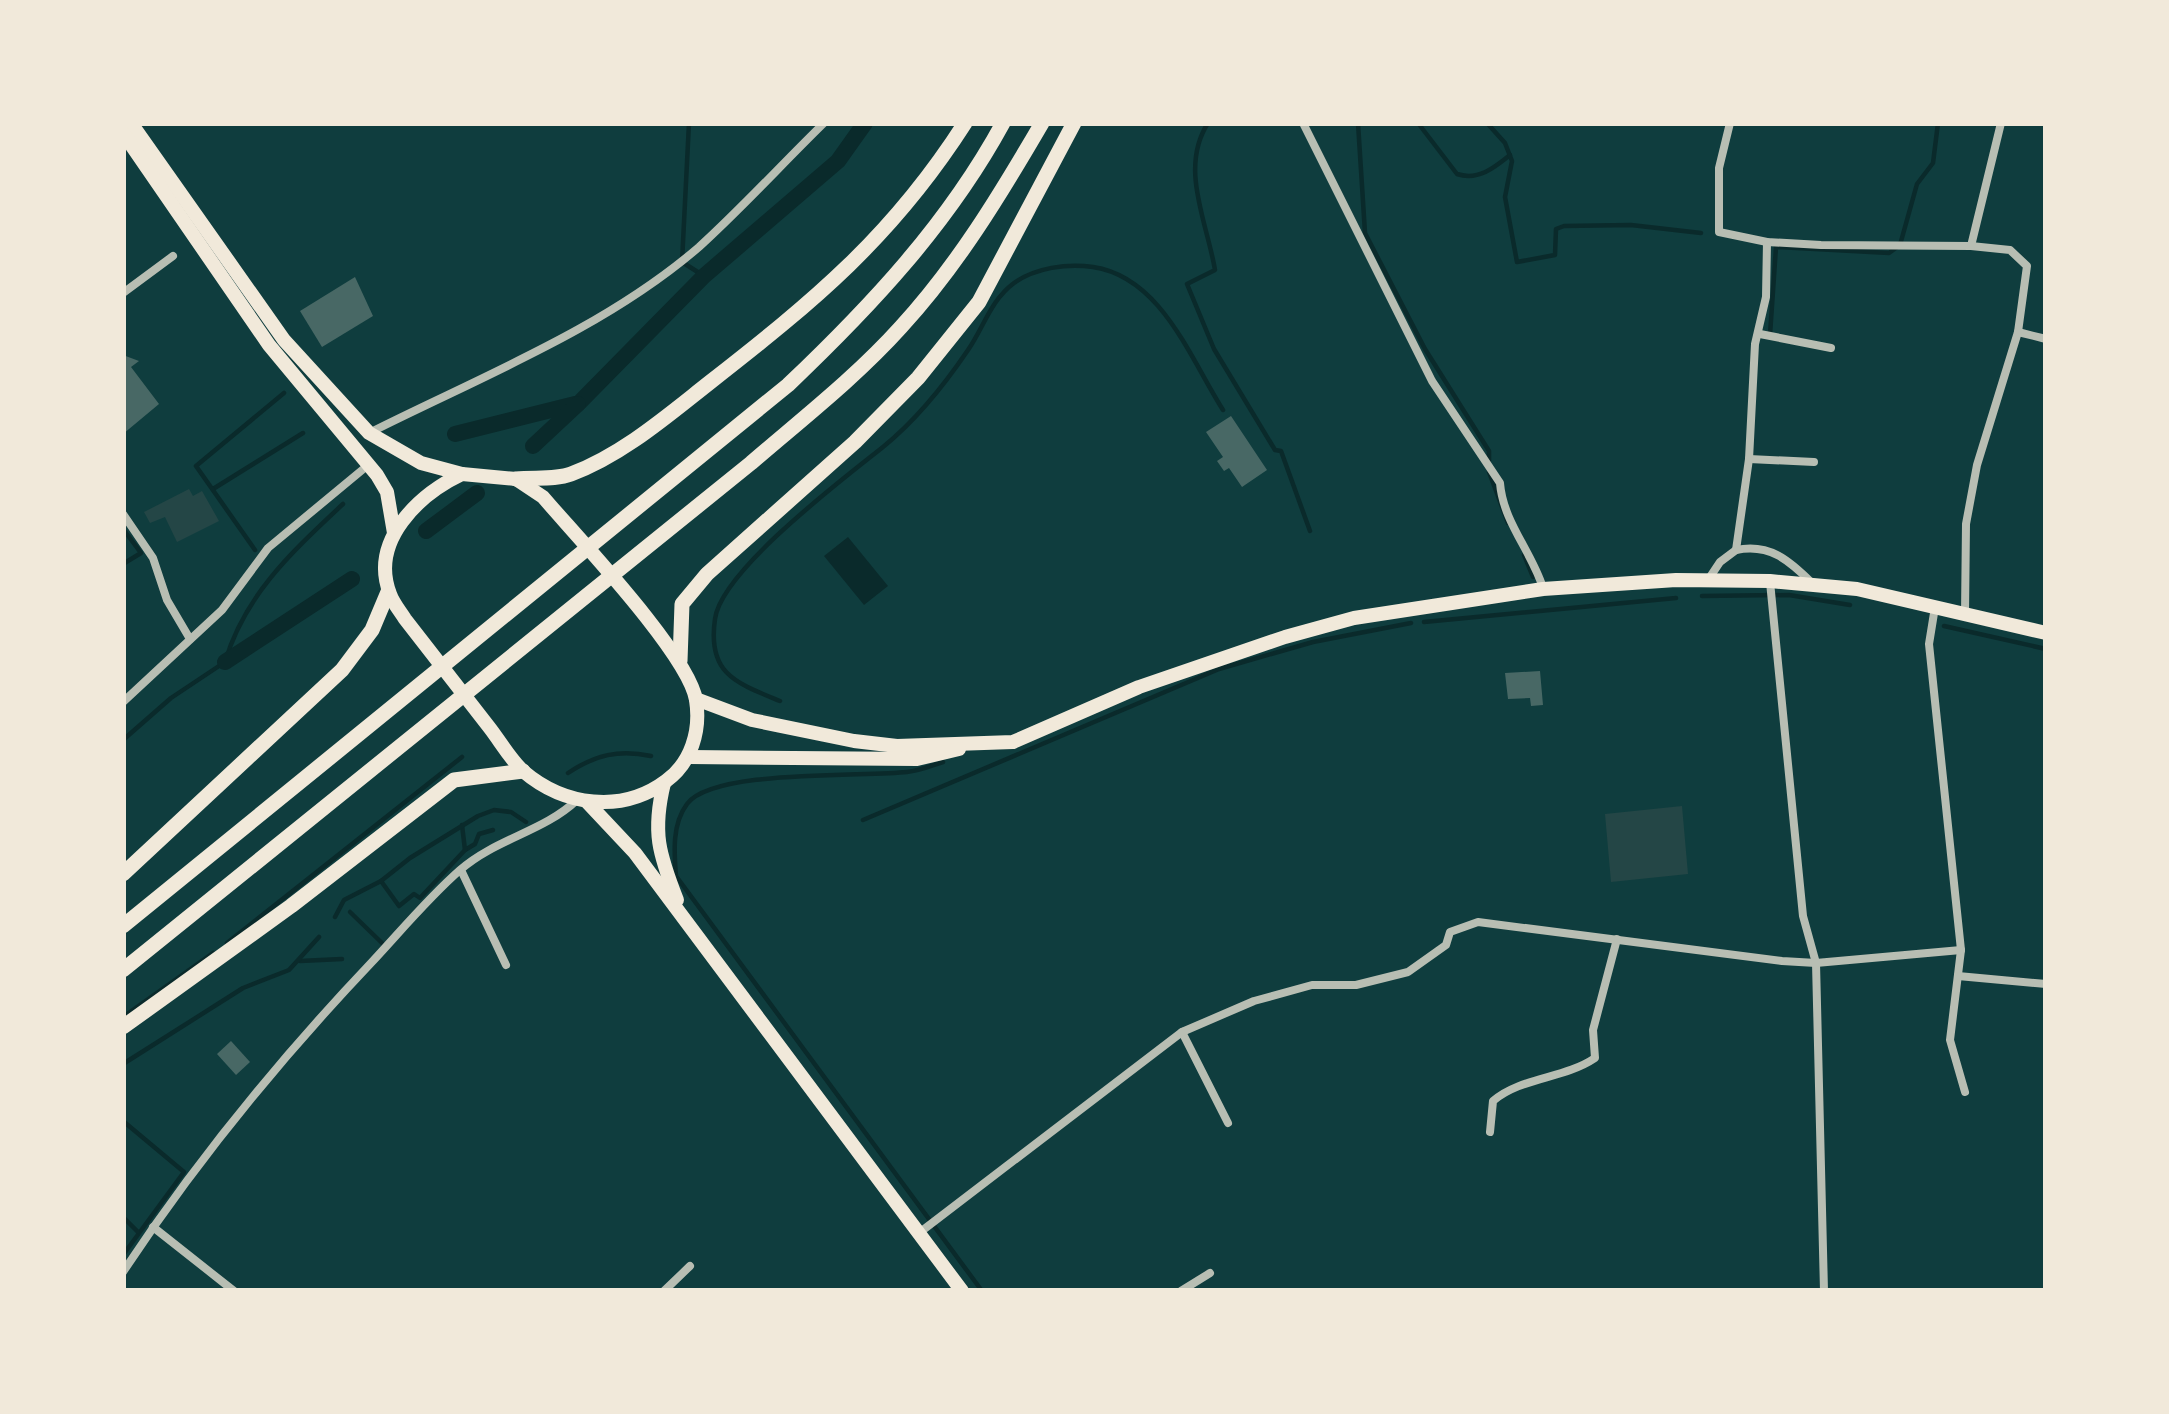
<svg xmlns="http://www.w3.org/2000/svg" width="2169" height="1414" font-family="'Source Sans 3',sans-serif">
  <style>
    .green { fill: #244646 }
    .water { fill: #0a2a2b }
    .lines { fill: none; stroke-linecap: round; stroke-linejoin: round }
    .stream { stroke: #0a2a2b; stroke-width: 4.5 }
    .canal { stroke: #0a2a2b; stroke-width: 16 }
    .building { fill: #486865 }
    .minor { stroke: #b8beb3; stroke-width: 8 }
    .primary { stroke: #f1e9da; stroke-width: 14 }
    .motorway { stroke: #f1e9da; stroke-width: 15 }
  </style>
  <rect width="100%" height="100%" fill="#0f3d3e"/>
  <g class="green">
    <polygon points="189,489 193,496 202,491 219,521 177,542 165,517 150,523 144,512"/>
    <polygon points="1682,806 1688,874 1611,882 1605,814"/>
  </g>
  <polygon class="water" points="848,537 888,586 864,605 824,556"/>
  <g class="lines">
    <g class="stream">
      <polyline points="689,123 682,262 704,276"/>
      <path d="M1208,123C1179,168 1207,222 1215,270L1187,284L1214,349L1275,450L1281,451L1310,531"/>
      <polyline points="1358,123 1365,233 1425,349 1489,451 1489,461"/>
      <path d="M1418,123L1457,174C1478,181 1494,168 1510,155"/>
      <polyline points="1487,123 1505,143 1512,161 1505,197 1517,262 1555,255 1556,229 1564,226 1631,225 1701,233"/>
      <polyline points="1770,335 1776,247 1889,253 1900,245 1917,184 1933,163 1938,123"/>
      <polyline points="1489,472 1508,523"/>
      <polyline points="213,489 303,433"/>
      <polyline points="123,529 141,553 123,564"/>
      <polyline points="255,550 196,466 284,393"/>
      <polyline points="1524,555 1533,577"/>
      <polyline points="1702,596 1789,595 1850,605"/>
      <polyline points="1424,622 1676,598"/>
      <polyline points="1944,626 2046,649"/>
      <path d="M780,701C736,683 707,674 715,619C721,571 843,479 883,447C915,421 945,384 968,350C984,327 990,301 1014,283C1035,268 1067,263 1093,267C1161,277 1190,358 1223,410"/>
      <path d="M123,740L171,698L225,662C245,594 293,551 343,504"/>
      <path d="M943,762C931,766 919,771 907,772C863,777 713,769 687,804C672,824 674,852 676,876L982,1291"/>
      <path d="M568,773C595,755 619,749 651,756"/>
      <polyline points="863,820 1219,669 1313,642 1411,623"/>
      <polyline points="465,850 475,844 479,834 493,830"/>
      <polyline points="381,881 399,906 414,894 420,898 465,850 462,825"/>
      <polyline points="350,912 382,943"/>
      <polyline points="335,917 344,900 381,881 410,858 478,816 494,810 511,812 526,822"/>
      <polyline points="227,943 462,757"/>
      <polyline points="300,961 342,959"/>
      <polyline points="123,1017 213,953"/>
      <polyline points="123,1064 243,988 289,970 319,937"/>
      <polyline points="123,1121 184,1172 123,1255"/>
      <polyline points="123,1217 138,1232"/>
    </g>
    <g class="canal">
      <polyline points="455,434 579,403 704,276 838,161 865,123"/>
      <polyline points="533,446 578,404"/>
      <polyline points="426,531 477,493"/>
      <polyline points="225,662 352,579"/>
    </g>
  </g>
  <g class="building">
    <polygon points="355,277 373,316 322,347 300,311"/>
    <polygon points="123,355 139,361 131,367 159,404 123,434"/>
    <polygon points="1231,416 1267,470 1242,487 1229,468 1224,471 1217,461 1223,457 1206,432"/>
    <polygon points="1540,671 1543,705 1531,706 1530,698 1508,699 1505,673"/>
    <polygon points="231,1041 250,1062 236,1075 217,1054"/>
  </g>
  <g class="lines">
    <g class="minor">
      <path d="M1303,123L1432,381L1500,483C1503,522 1532,552 1543,588"/>
      <polyline points="1730,123 1719,168 1719,232 1767,242 1821,245 1971,246 2010,250 2027,266 2018,332 1977,465 1966,524 1965,614"/>
      <polyline points="1971,246 2001,123"/>
      <polyline points="123,293 173,256"/>
      <polyline points="2018,332 2046,339"/>
      <polyline points="1760,334 1831,348"/>
      <path d="M369,433C480,377 604,329 699,247C742,208 782,164 824,123"/>
      <polyline points="1749,459 1814,462"/>
      <polyline points="123,514 153,558 167,600 190,639"/>
      <path d="M1736,550C1769,543 1789,560 1812,583"/>
      <polyline points="1708,580 1720,562 1736,550 1749,459 1755,344 1766,297 1767,242"/>
      <polyline points="1770,582 1803,916 1816,963 1824,1291"/>
      <polyline points="1935,607 1929,644 1961,950 1950,1040 1965,1092"/>
      <polyline points="123,702 222,610 268,548 367,466"/>
      <polyline points="461,870 506,965"/>
      <polyline points="1958,976 2046,984"/>
      <polyline points="1182,1032 1228,1123"/>
      <path d="M1490,1132L1493,1101C1521,1077 1564,1079 1595,1058L1593,1030L1617,939"/>
      <polyline points="153,1227 234,1291"/>
      <polyline points="919,1233 1182,1032 1254,1001 1312,985 1356,985 1408,972 1446,945 1450,932 1478,922 1782,961 1816,963 1961,950"/>
      <path d="M123,1272C197,1160 279,1060 371,963C400,932 428,898 460,870C497,838 543,832 577,800"/>
      <polyline points="664,1291 690,1266"/>
      <polyline points="1181,1291 1210,1273"/>
    </g>
    <g class="primary">
      <polyline points="131,123 284,340 369,433 421,463 462,474"/>
      <polyline points="123,133 269,345 377,475 387,492 394,533"/>
      <path d="M462,474L516,479L543,497C578,538 689,655 696,700C701,731 691,763 666,781C622,814 564,806 523,771C510,759 500,741 489,727C461,691 433,655 405,619C400,611 393,603 390,594C369,540 420,494 462,474Z"/>
      <polyline points="696,699 752,720 854,741 897,746 1013,742 1139,687 1285,637 1354,618 1543,589 1676,580 1770,581 1857,589 2046,633"/>
      <polyline points="689,757 917,759 959,749"/>
      <path d="M664,783C652,832 659,854 677,900"/>
      <polyline points="588,803 635,853 962,1291"/>
    </g>
    <g class="motorway">
      <path d="M516,479C534,477 555,480 571,474C622,455 667,416 709,383C814,301 892,237 965,123"/>
      <polyline points="680,661 682,604 707,574 855,442 918,378 979,302 1074,123"/>
      <polyline points="123,874 342,670 372,630 388,592"/>
      <path d="M123,926L788,385C871,306 948,224 1003,123"/>
      <path d="M123,970L751,463C802,419 856,377 901,327C957,266 1000,195 1042,123"/>
      <polyline points="123,1027 291,906 454,780 523,771"/>
    </g>
  </g>
  <rect width="2169" height="1414" fill="none" stroke="#f1e9da" stroke-width="252"/>
</svg>
